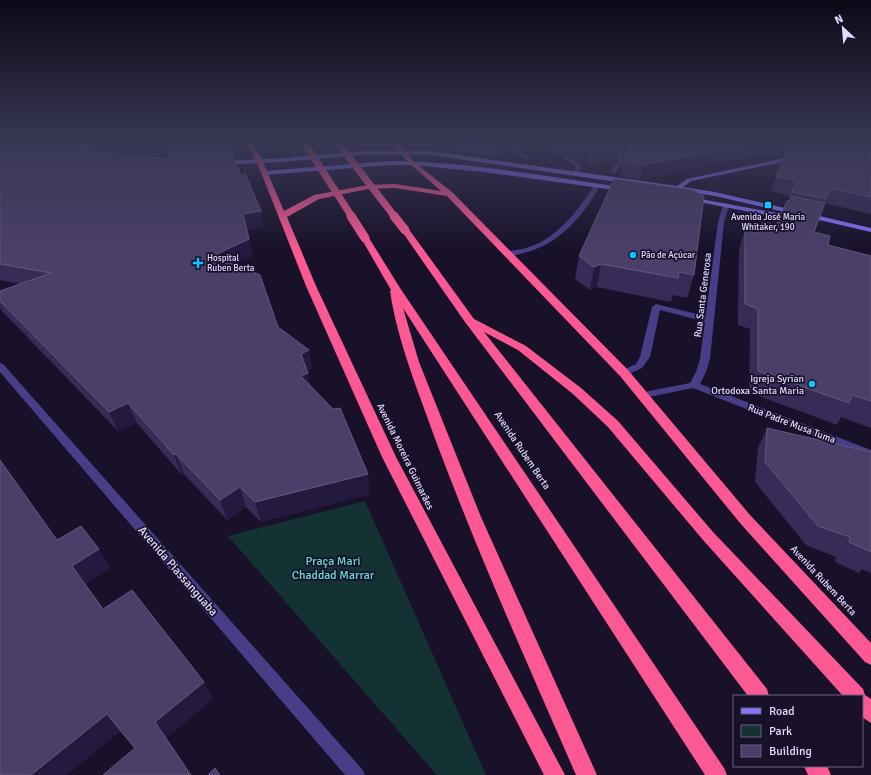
<svg xmlns="http://www.w3.org/2000/svg" width="871" height="775" font-family="Signika,sans-serif">
  <style>
    .green { fill: #143234 }
    .lines { fill: none; stroke-linecap: round; stroke-linejoin: round }
    .lane { fill: #493d88; fill-rule: evenodd }
    .street { fill: #493d88; fill-rule: evenodd }
    .secondary { fill: #8774fd; fill-rule: evenodd }
    .highway { fill: #fc5994; fill-rule: evenodd }
    .highway-bridge-far1 { stroke: #fc5994; stroke-width: 7 }
    .highway-bridge { stroke: #fc5994; stroke-width: 9 }
    .wall { fill: #392b58 }
    .shaded-wall { fill: #24193e }
    .building { fill: #4b3e69; stroke: #635781 }
    .poi-dot { fill: #0bc7fb; stroke: #19112a; stroke-width: 1.5 }
    .labels { text-anchor: middle; stroke-width: 3.5; stroke-linejoin: round; paint-order: stroke }
    .far-poi-label { font-size: 9px; fill: #e3dbfe; stroke: #19112a; text-anchor: start }
    .street-label { font-size: 10px; fill: #e3dbfe; stroke: #19112a }
    .poi-label { font-size: 10px; fill: #e3dbfe; stroke: #19112a; text-anchor: end }
    .near-park-label { font-size: 12px; fill: #67dfcf; stroke: #19112a }
    .near-street-label { font-size: 12px; fill: #e3dbfe; stroke: #19112a }
  </style>
  <rect width="100%" height="100%" fill="#19112a"/>
  <g class="green">
    <polygon points="103,142 129,142 157,155 96,151 93,148 96,144"/>
    <polygon points="365,501 486,775 437,775 228,536"/>
  </g>
  <g class="lines">
    <g class="lane">
      <polygon points="542,142 548,142 581,166 582,167 578,174 573,173 576,167"/>
      <polygon points="591,142 598,142 623,156 625,160 615,173 610,172 619,160 618,158"/>
      <path d="M595,184L600,185C585,215 557,246 523,253C517,255 510,257 504,256V252C513,250 523,250 532,246C559,236 580,208 595,184Z"/>
      <polygon points="656,304 713,318 714,320 710,323 660,310 650,357 642,368 627,375 621,375 619,373 621,371 636,364 640,357 652,307"/>
    </g>
    <g class="street">
      <polygon points="500,142 506,142 530,158 525,159"/>
      <polygon points="726,203 729,205 724,222 710,359 706,372 700,384 871,450 871,458 693,388 644,398 639,395 644,392 690,383 696,372 700,359 718,222 723,205"/>
      <polygon points="0,363 3,364 362,769 365,775 345,775 0,372"/>
    </g>
    <g class="secondary">
      <polygon points="88,142 94,142 88,147 85,153 81,153 83,146"/>
      <polygon points="363,151 430,151 677,186 687,179 795,156 797,157 797,159 691,181 683,187 715,192 871,228 871,232 715,196 679,190 676,192 673,190 430,155 363,155 282,162 223,165 220,163 223,161 282,158"/>
      <path d="M390,161C467,161 545,177 622,187L625,189L622,191L484,172L412,165H390L264,175L261,173L264,171Z"/>
      <polygon points="690,197 782,214 785,216 782,218 688,200 688,198"/>
    </g>
    <g class="highway">
      <polygon points="246,142 252,142 263,162 284,211 314,195 368,185 395,184 441,191 410,164 390,142 396,142 414,162 452,192 628,370 750,515 871,643 871,665 865,662 740,523 620,376 447,196 395,188 368,189 319,199 287,217 316,286 396,457 565,775 544,775 382,457 306,286 257,162"/>
      <polygon points="405,227 408,228 474,319 526,346 581,388 618,421 713,532 863,689 865,695 871,699 871,723 862,717 862,696 843,696 703,540 608,427 573,394 518,350 484,332 767,689 769,696 748,696 465,322 401,230"/>
      <path d="M365,235L369,238L400,288L724,768L727,775H705L403,308L419,362L481,517L597,775H576C528,665 479,556 437,444C419,393 398,344 390,291L391,290L361,238Z"/>
      <polygon points="804,766 827,766 831,775 808,775"/>
    </g>
    <g class="highway-bridge-far1">
      <polyline points="304,142 352,217"/>
      <polyline points="337,142 395,217"/>
    </g>
    <g class="highway-bridge">
      <polyline points="351,216 365,238"/>
      <polyline points="394,216 405,230"/>
    </g>
  </g>
  <g class="wall">
    <polygon points="0,142 86,142 80,148 74,148 74,149 170,159 230,152 241,176 261,211 264,227 247,230 253,256 236,263 278,327 312,369 307,371 310,386 370,494 261,522 246,507 227,520 184,474 182,475 137,423 118,431 2,311 0,307 0,291 20,284 0,280"/>
    <polygon points="420,142 507,142 507,148 496,156 426,146"/>
    <polygon points="550,142 871,142 871,214 824,203 814,232 828,245 871,256 871,428 841,417 837,425 749,392 750,329 738,325 739,249 745,230 756,233 776,225 789,201 790,196 771,191 776,177 787,150 640,179 620,176 623,162 625,157 624,155 618,152 617,159 615,163 592,166 587,162 579,163"/>
    <polygon points="579,256 694,275 687,298 673,295 671,302 597,287 590,290 575,279"/>
    <polygon points="767,428 871,452 871,573 862,569 859,573 835,562 836,557 806,545 755,482 758,448"/>
    <polygon points="57,540 99,549 110,568 85,584 103,609 204,682 213,699 166,738 135,749 120,731 66,775"/>
  </g>
  <g class="shaded-wall">
    <polygon points="69,142 72,142 76,155 57,148"/>
    <polygon points="78,142 86,142 80,148"/>
    <polygon points="91,142 100,142 93,146"/>
    <polygon points="497,142 507,142 507,148 496,156"/>
    <polygon points="765,142 864,142 785,158 787,150 640,179 643,165"/>
    <polygon points="619,145 617,159 615,163 592,166 595,152"/>
    <polygon points="589,148 587,162 579,163 582,149"/>
    <polygon points="261,211 264,227 246,230 243,214"/>
    <polygon points="249,239 253,256 221,271 217,254"/>
    <polygon points="601,264 597,287 590,290 594,267"/>
    <polygon points="309,350 312,369 304,373 301,354"/>
    <polygon points="308,373 311,392 301,376"/>
    <polygon points="128,403 137,423 118,431 109,412"/>
    <polygon points="176,454 184,474 182,475 174,455"/>
    <polygon points="368,474 370,494 261,522 255,502"/>
    <polygon points="240,487 246,507 227,520 220,500"/>
    <polygon points="99,549 110,568 84,585 72,566"/>
    <polygon points="204,682 213,699 166,738 155,722"/>
    <polygon points="107,714 120,731 66,775 31,775"/>
  </g>
  <g class="building">
    <polygon points="0,142 69,142 57,148 170,159 167,148 218,152 232,152 241,176 245,173 261,211 243,214 249,239 217,254 260,275 278,327 309,350 301,354 308,373 301,376 333,409 340,408 368,474 255,502 240,487 220,500 176,454 174,455 128,403 109,412 0,301 0,291 51,273 0,264"/>
    <polygon points="167,142 226,142 230,152 218,152 168,148"/>
    <polygon points="571,142 613,142 619,145 618,149 595,152 589,148 582,149"/>
    <polygon points="627,142 765,142 643,165 623,162 629,147"/>
    <polygon points="790,142 800,142 790,144"/>
    <polygon points="832,142 871,142 871,197 830,188 826,199 792,192 797,181 776,177 787,150"/>
    <polygon points="614,179 693,190 704,196 694,275 679,272 678,278 601,264 594,267 579,256"/>
    <polygon points="790,196 825,203 814,232 830,236 828,245 871,256 871,401 852,395 849,403 758,371 758,309 745,304 745,230 756,233 763,222 776,225 787,201 793,199"/>
    <polygon points="767,428 871,452 871,552 849,542 850,537 818,526 765,462"/>
    <polygon points="0,460 57,540 81,526 99,549 72,566 103,609 132,590 204,682 155,722 191,775 103,775 135,748 107,714 31,775 0,775"/>
    <polygon points="215,768 220,775 208,775"/>
  </g>
  <linearGradient id="sky" x2="0" y2="1"><stop stop-color="#0e0917"/><stop offset="0.57" stop-color="#383855"/><stop offset="1" stop-color="#383855" stop-opacity="0"/></linearGradient>
  <rect width="871" height="250" fill="url(#sky)"/>
  <g class="poi-dot">
    <rect x="764" y="201" width="8" height="8" rx="2"/>
    <circle cx="633" cy="255" r="4"/>
    <path d="M196 257h4v4h4v4h-4v4h-4v-4h-4v-4h4z"/>
    <circle cx="812" cy="384" r="4"/>
  </g>
  <g class="labels">
    <g class="far-poi-label">
      <text x="768" y="220" text-anchor="middle">Avenida José Maria<tspan x="768" dy="10">Whitaker, 190</tspan></text>
      <text x="641" y="258">Pão de Açúcar</text>
      <text x="207" y="261">Hospital<tspan x="207" dy="10">Ruben Berta</tspan></text>
    </g>
    <g class="street-label">
      <text transform="translate(702 295) rotate(-83)" y="4">Rua Santa Generosa</text>
      <text transform="translate(792 423) rotate(21)" y="4">Rua Padre Musa Tuma</text>
      <text transform="translate(523 450) rotate(56)" y="4">Avenida Rubem Berta</text>
      <text transform="translate(406 456) rotate(64)" y="4">Avenida Moreira Guimarães</text>
      <text transform="translate(824 580) rotate(47)" y="4">Avenida Rubem Berta</text>
    </g>
    <g class="poi-label">
      <text x="804" y="382">Igreja Syrian<tspan x="804" dy="12">Ortodoxa Santa Maria</tspan></text>
    </g>
    <g class="near-park-label">
      <text x="333" y="565">Praça Mari<tspan x="333" dy="14">Chaddad Marrar</tspan></text>
    </g>
    <g class="near-street-label">
      <text transform="translate(178 571) rotate(49)" y="4">Avenida Piassanguaba</text>
    </g>
  </g>
  <rect x="733" y="695" width="130" height="72" fill="#19112a" stroke="#6a627f"/>
  <rect x="741" y="708" width="20" height="6" fill="#8774fd" stroke="#6a627f"/>
  <text x="769" y="715" font-size="12" fill="#e3dbfe">Road</text>
  <rect x="741" y="725" width="20" height="12" fill="#143234" stroke="#6a627f"/>
  <text x="769" y="735" font-size="12" fill="#e3dbfe">Park</text>
  <rect x="741" y="745" width="20" height="12" fill="#4b3e69" stroke="#6a627f"/>
  <text x="769" y="755" font-size="12" fill="#e3dbfe">Building</text>
  <g transform="translate(843 28) rotate(334)" stroke="#19112a" stroke-width="3" paint-order="stroke">
  <path d="M0-3L7 15L0 10L-7 15Z" fill="#e3dbfe"/>
  <text y="-6" font-size="11" font-weight="bold" text-anchor="middle" fill="#e3dbfe">N</text>
  </g>
</svg>
